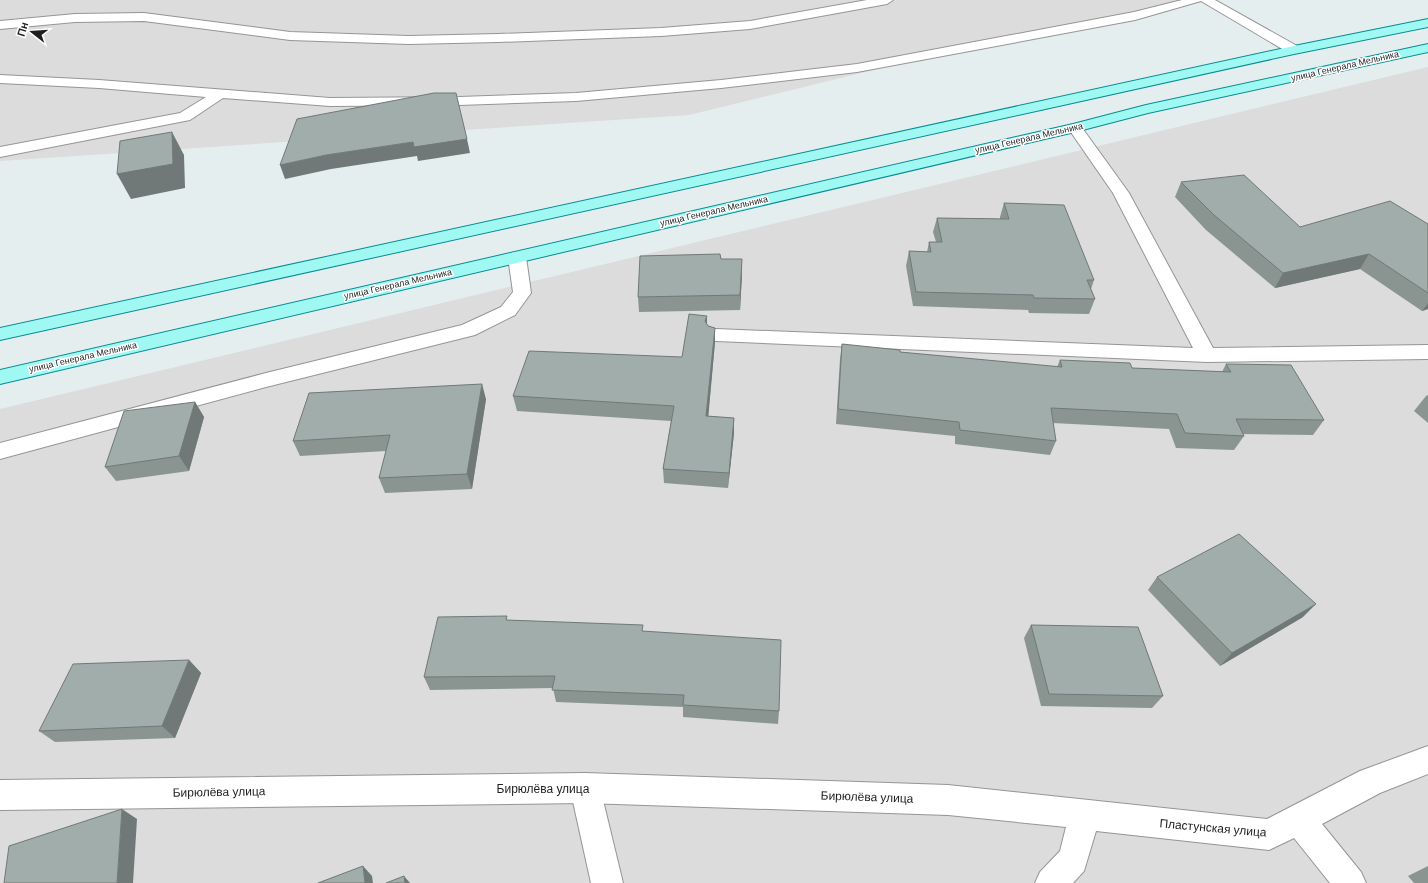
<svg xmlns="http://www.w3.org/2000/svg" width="1428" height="883" font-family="'DM Sans',sans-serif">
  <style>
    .residential { fill: #dbdcdb }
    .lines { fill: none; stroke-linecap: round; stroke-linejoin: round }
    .lane-casing { stroke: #959595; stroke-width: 2 }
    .street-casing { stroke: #959595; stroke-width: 2 }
    .primary-casing { stroke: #068d92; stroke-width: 2 }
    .lane { fill: #fff; fill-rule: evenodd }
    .street { fill: #fff; fill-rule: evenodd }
    .primary { fill: #a0f8f3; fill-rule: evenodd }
    .wall { fill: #8a9592 }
    .shaded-wall { fill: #707977 }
    .building { fill: #a0adaa; stroke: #707977 }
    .labels { text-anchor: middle; stroke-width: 3; stroke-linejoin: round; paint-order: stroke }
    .far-street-label { font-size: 9px; fill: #1e1e1e; stroke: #fff }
    .near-street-label { font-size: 12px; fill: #1e1e1e; stroke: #fff }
  </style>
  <rect width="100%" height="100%" fill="#e5eeef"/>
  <g class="residential">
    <polygon points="0,0 1196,0 963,48 689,115 0,161"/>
    <polygon points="1428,67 1428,883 0,883 0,409"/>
  </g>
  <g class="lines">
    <g class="lane-casing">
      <g id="lane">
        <polygon points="867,0 893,0 887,4 750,29 661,36 498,42 409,44 290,40 144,21 75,22 0,29 0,21 75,14 144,13 290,32 409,36 498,34 661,28 750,21"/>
        <polygon points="1182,0 1215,0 1299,47 1301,50 1299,53 1289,53 1201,1 1135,20 857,72 721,88 576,101 459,105 330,106 223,98 190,120 0,157 0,147 180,113 206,97 99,88 0,83 0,75 99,80 330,98 459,97 576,93 721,80 857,64 1134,12"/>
        <polygon points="1075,124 1080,125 1129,193 1213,348 1428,345 1428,359 1207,362 716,341 709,340 706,335 709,330 716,329 1193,348 1113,193 1068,128 1070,125"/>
        <polygon points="517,252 523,253 526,257 531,293 515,315 475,335 266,387 0,459 0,443 266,373 462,325 501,307 513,292 508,257 511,253"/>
        <polygon points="585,773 596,777 600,788 623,883 591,883 570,788 574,777"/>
      </g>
    </g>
    <g class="street-casing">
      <polygon id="street" points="1428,746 1428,774 1380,793 1322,824 1361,872 1366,883 1330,883 1294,838 1269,850 1096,831 1084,871 1073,883 1035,883 1040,872 1060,851 1066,827 948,815 585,803 0,810 0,780 585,773 948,785 1267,819 1360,771"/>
    </g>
    <g class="primary-casing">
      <g id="primary">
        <polygon points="1428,19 1428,27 1294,54 0,340 0,328 1294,46"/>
        <polygon points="1428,44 1428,52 1148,113 1075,132 0,384 0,370 1073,124 1146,105"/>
      </g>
    </g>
    <use href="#lane" class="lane"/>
    <use href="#street" class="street"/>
    <use href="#primary" class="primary"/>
  </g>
  <g class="wall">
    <polygon points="1181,182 1300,227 1428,224 1428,309 1422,311 1360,269 1275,288 1206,230 1175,197"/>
    <polygon points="1004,203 1094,280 1091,289 1095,299 1089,314 1029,313 1028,310 913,306 906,266 909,251 927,252 929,242 936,242 933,232 937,218 1000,219 1000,217"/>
    <polygon points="721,259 742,274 740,310 639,312 638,297"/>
    <polygon points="707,316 707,325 708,326 715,328 715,342 708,416 734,418 734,433 728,488 664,483 663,469 671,421 517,411 513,396 682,357"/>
    <polygon points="842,344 900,352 1057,367 1060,360 1132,368 1222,372 1226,364 1324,420 1313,435 1243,434 1244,436 1234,450 1176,448 1169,429 1053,423 1056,441 1050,455 955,444 955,436 836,424 840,359"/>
    <polygon points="1428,395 1428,423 1414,411 1426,396"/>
    <polygon points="486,399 472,489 385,493 379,478 386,451 300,456 293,441"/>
    <polygon points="195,402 204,417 189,471 116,481 105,467"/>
    <polygon points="1157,577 1303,617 1220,666 1148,590"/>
    <polygon points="508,620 644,631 779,711 778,724 683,717 683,707 556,702 553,688 430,690 424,677"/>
    <polygon points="1031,625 1163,696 1152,708 1041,706 1024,638"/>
    <polygon points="189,660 201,673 175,738 55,742 39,731"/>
    <polygon points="1428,866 1428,883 1414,883 1408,876"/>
  </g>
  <g class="shaded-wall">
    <polygon points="172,132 184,155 185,188 131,199 117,174"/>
    <polygon points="467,139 470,153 418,161 417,156 331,169 285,179 280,165 326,155 413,142"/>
    <polygon points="1369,254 1360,269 1275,288 1283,273"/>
    <polygon points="742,259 742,274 740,310 740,295"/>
    <polygon points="1428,303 1428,309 1422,311"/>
    <polygon points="707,316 707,331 705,321"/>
    <polygon points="715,328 715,342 707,431 706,416"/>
    <polygon points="482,384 486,399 472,489 467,474"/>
    <polygon points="195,402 204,417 189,471 179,456"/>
    <polygon points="734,418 734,433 728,488 729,473"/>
    <polygon points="1316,604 1303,617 1220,666 1232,653"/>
    <polygon points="189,660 201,673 175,738 162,726"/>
    <polygon points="122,809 137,819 133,883 117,883"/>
    <polygon points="363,866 372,876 373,883 365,883"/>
    <polygon points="404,876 410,883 405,883"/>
  </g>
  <g class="building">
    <polygon points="434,93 456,93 467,139 414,147 413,142 326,155 280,165 297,119"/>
    <polygon points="172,132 173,164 117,174 120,141"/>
    <polygon points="1244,175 1300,227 1390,201 1428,224 1428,293 1369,254 1283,273 1214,215 1181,182"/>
    <polygon points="1004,203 1064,205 1094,280 1087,280 1095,299 1034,298 1033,295 916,292 909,251 931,252 929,242 942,242 937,218 1009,219"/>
    <polygon points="720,254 721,259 742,259 740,295 638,297 640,256"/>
    <polygon points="689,314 707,316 705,321 708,326 715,328 706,416 734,418 729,473 663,469 674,406 513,396 529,351 682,357"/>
    <polygon points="842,344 900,350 900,352 1062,367 1060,360 1130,363 1132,368 1231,372 1226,364 1291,365 1324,420 1236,419 1244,436 1185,433 1177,414 1051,408 1056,441 960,430 959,422 838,409"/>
    <polygon points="482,384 467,474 379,478 390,435 293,441 309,393"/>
    <polygon points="195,402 179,456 105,467 124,411"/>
    <polygon points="1239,534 1316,604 1232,653 1157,577"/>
    <polygon points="507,616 506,620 643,625 642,631 781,640 779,711 683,705 684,695 552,690 555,676 424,677 438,617"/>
    <polygon points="1031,625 1138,627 1163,696 1049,694"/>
    <polygon points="189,660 162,726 39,731 73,664"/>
    <polygon points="122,809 117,883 4,883 9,846"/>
    <polygon points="363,866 365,883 318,883"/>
    <polygon points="404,876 405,883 386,883"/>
  </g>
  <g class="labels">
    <g class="far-street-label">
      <text transform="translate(1345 66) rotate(-13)" y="3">улица Генерала Мельника</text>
      <text transform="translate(1029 138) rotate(-13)" y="3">улица Генерала Мельника</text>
      <text transform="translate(714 211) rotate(-13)" y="3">улица Генерала Мельника</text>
      <text transform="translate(398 284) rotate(-13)" y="3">улица Генерала Мельника</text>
      <text transform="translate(83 357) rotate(-13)" y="3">улица Генерала Мельника</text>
    </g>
    <g class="near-street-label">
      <text x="543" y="793">Бирюлёва улица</text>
      <text transform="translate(219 792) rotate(-1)" y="4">Бирюлёва улица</text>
      <text transform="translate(867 797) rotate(2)" y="4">Бирюлёва улица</text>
      <text transform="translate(1213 828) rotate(5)" y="4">Пластунская улица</text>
    </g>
  </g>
  <g transform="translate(32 32) rotate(287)" stroke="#ffffff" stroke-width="3" paint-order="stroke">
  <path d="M0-3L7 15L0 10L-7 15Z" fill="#1e1e1e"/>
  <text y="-6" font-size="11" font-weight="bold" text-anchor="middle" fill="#1e1e1e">Пн</text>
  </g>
</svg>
